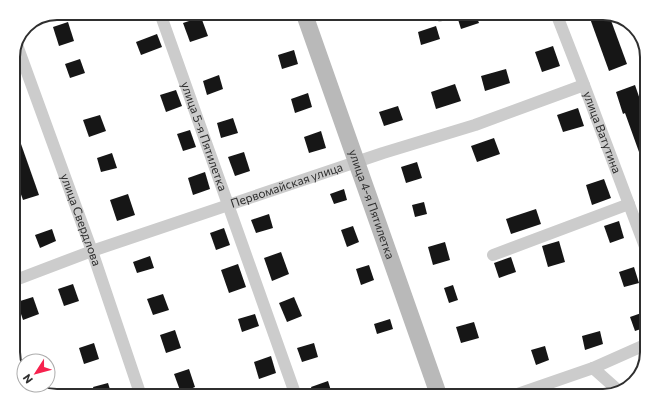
<svg xmlns="http://www.w3.org/2000/svg" width="660" height="409" font-family="Commissioner,sans-serif">
  <style>
    .building { fill: #161616 }
    .lines { fill: none; stroke-linecap: round; stroke-linejoin: round }
    .lane { stroke: #ccc; stroke-width: 6 }
    .street { stroke: #ccc; stroke-width: 12 }
    .secondary { stroke: #b9b9b9; stroke-width: 17 }
    .labels { text-anchor: middle; stroke-width: 4; stroke-linejoin: round; paint-order: stroke }
    .street-label { font-size: 12px; fill: #2f2f2f; stroke: #fff }
    .rim { fill: none; stroke: #2f2f2f; stroke-width: 2 }
  </style>
  <rect width="100%" height="100%" fill="#fff"/>
  <g class="building">
    <polygon points="456,13 475,13 479,23 461,29"/>
    <polygon points="588,13 603,13 609,15 627,64 609,71"/>
    <polygon points="201,17 208,36 190,42 183,23"/>
    <polygon points="68,22 74,41 59,46 53,27"/>
    <polygon points="436,26 440,39 421,45 418,32"/>
    <polygon points="157,34 162,47 141,55 136,42"/>
    <polygon points="553,46 560,66 542,72 535,52"/>
    <polygon points="294,50 298,64 282,69 278,55"/>
    <polygon points="80,59 85,73 70,78 65,64"/>
    <polygon points="506,69 510,83 485,91 481,76"/>
    <polygon points="219,75 223,89 207,95 203,81"/>
    <polygon points="455,84 461,101 436,109 431,92"/>
    <polygon points="635,85 647,120 647,150 639,152 625,113 623,114 616,92"/>
    <polygon points="176,90 182,106 166,112 160,95"/>
    <polygon points="308,93 312,107 295,113 291,99"/>
    <polygon points="398,106 403,120 384,126 379,112"/>
    <polygon points="578,108 584,126 563,132 557,115"/>
    <polygon points="100,115 106,131 89,137 83,120"/>
    <polygon points="233,118 238,133 221,138 217,123"/>
    <polygon points="190,130 196,147 183,151 177,134"/>
    <polygon points="321,131 326,148 309,153 304,137"/>
    <polygon points="494,138 500,154 477,162 471,146"/>
    <polygon points="21,144 39,195 23,200 13,172 13,147"/>
    <polygon points="244,152 250,171 235,176 228,157"/>
    <polygon points="112,153 117,168 101,172 97,158"/>
    <polygon points="417,162 422,178 406,183 401,167"/>
    <polygon points="205,172 210,189 193,195 188,178"/>
    <polygon points="604,179 611,198 592,205 586,185"/>
    <polygon points="344,189 347,200 334,204 330,194"/>
    <polygon points="128,194 135,215 117,221 110,200"/>
    <polygon points="424,202 427,214 415,217 412,205"/>
    <polygon points="536,209 541,224 511,234 506,219"/>
    <polygon points="269,214 273,228 256,233 251,220"/>
    <polygon points="619,221 624,238 610,243 604,226"/>
    <polygon points="353,226 359,242 347,247 341,230"/>
    <polygon points="224,228 230,245 216,250 210,233"/>
    <polygon points="52,229 56,241 40,248 35,235"/>
    <polygon points="559,241 565,262 548,267 542,246"/>
    <polygon points="445,242 450,260 433,265 428,247"/>
    <polygon points="281,252 289,274 272,281 264,258"/>
    <polygon points="150,256 154,268 137,273 133,262"/>
    <polygon points="511,257 516,272 499,278 494,263"/>
    <polygon points="238,264 246,287 229,293 221,270"/>
    <polygon points="369,265 374,280 361,285 356,269"/>
    <polygon points="634,267 639,283 624,287 619,272"/>
    <polygon points="73,284 79,301 64,306 58,289"/>
    <polygon points="453,285 458,300 449,303 444,288"/>
    <polygon points="163,294 169,310 153,315 147,299"/>
    <polygon points="33,297 39,314 23,320 17,302"/>
    <polygon points="294,297 302,316 287,322 279,303"/>
    <polygon points="647,311 647,327 635,331 630,317"/>
    <polygon points="255,314 259,326 242,332 238,319"/>
    <polygon points="390,319 393,329 377,334 374,324"/>
    <polygon points="474,322 479,338 461,343 456,327"/>
    <polygon points="175,330 181,348 166,353 160,335"/>
    <polygon points="600,331 603,344 585,350 582,336"/>
    <polygon points="94,343 99,359 84,364 79,348"/>
    <polygon points="314,343 318,357 302,362 297,348"/>
    <polygon points="545,346 549,360 536,365 531,350"/>
    <polygon points="271,356 276,373 259,379 254,362"/>
    <polygon points="189,369 195,387 181,393 174,374"/>
    <polygon points="328,381 332,394 326,396 314,396 311,387"/>
    <polygon points="108,383 112,396 96,396 93,387"/>
  </g>
  <g class="lines">
    <polyline class="lane" points="438,13 440,19"/>
    <g class="street">
      <path id="s1" d="M160,13L296,396"/>
      <path id="s2" d="M556,13L584,85L647,252"/>
      <path id="s3" d="M17,45L92,251L141,396"/>
      <polyline points="493,255 629,204"/>
      <path id="s4" d="M13,281L92,251L383,153L475,125L584,85"/>
      <polyline points="593,368 620,392"/>
      <polyline points="512,396 593,368 647,344"/>
    </g>
    <path class="secondary" id="s5" d="M304,13L439,396"/>
  </g>
  <g class="labels">
    <g class="street-label">
      <text dy="4" stroke="none"><textPath href="#s2" startOffset="128">улица Ватутина</textPath></text>
      <text dy="4" stroke="none"><textPath href="#s1" startOffset="131">улица 5-я Пятилетка</textPath></text>
      <text dy="4" stroke="none"><textPath href="#s4" startOffset="290">Первомайская улица</textPath></text>
      <text dy="4" stroke="none"><textPath href="#s5" startOffset="203">улица 4-я Пятилетка</textPath></text>
      <text dy="4" stroke="none"><textPath href="#s3" startOffset="186">улица Свердлова</textPath></text>
    </g>
  </g>
  <path d="M0 0H660V409H0ZM57 20H603A37 37 0 0 1 640 57V352A37 37 0 0 1 603 389H57A37 37 0 0 1 20 352V57A37 37 0 0 1 57 20Z" fill="#fff" fill-rule="evenodd"/>
  <path class="rim" d="M57 20H603A37 37 0 0 1 640 57V352A37 37 0 0 1 603 389H57A37 37 0 0 1 20 352V57A37 37 0 0 1 57 20Z"/>
  <g transform="translate(36 373) rotate(234)"><circle r="19" fill="#ffffff" stroke="#acacac"/>
  <path d="M0-3L7 15L0 10L-7 15Z" fill="#f6224e"/>
  <text y="-6" font-size="11" font-weight="bold" text-anchor="middle" fill="#2f2f2f">N</text>
  </g>
</svg>
